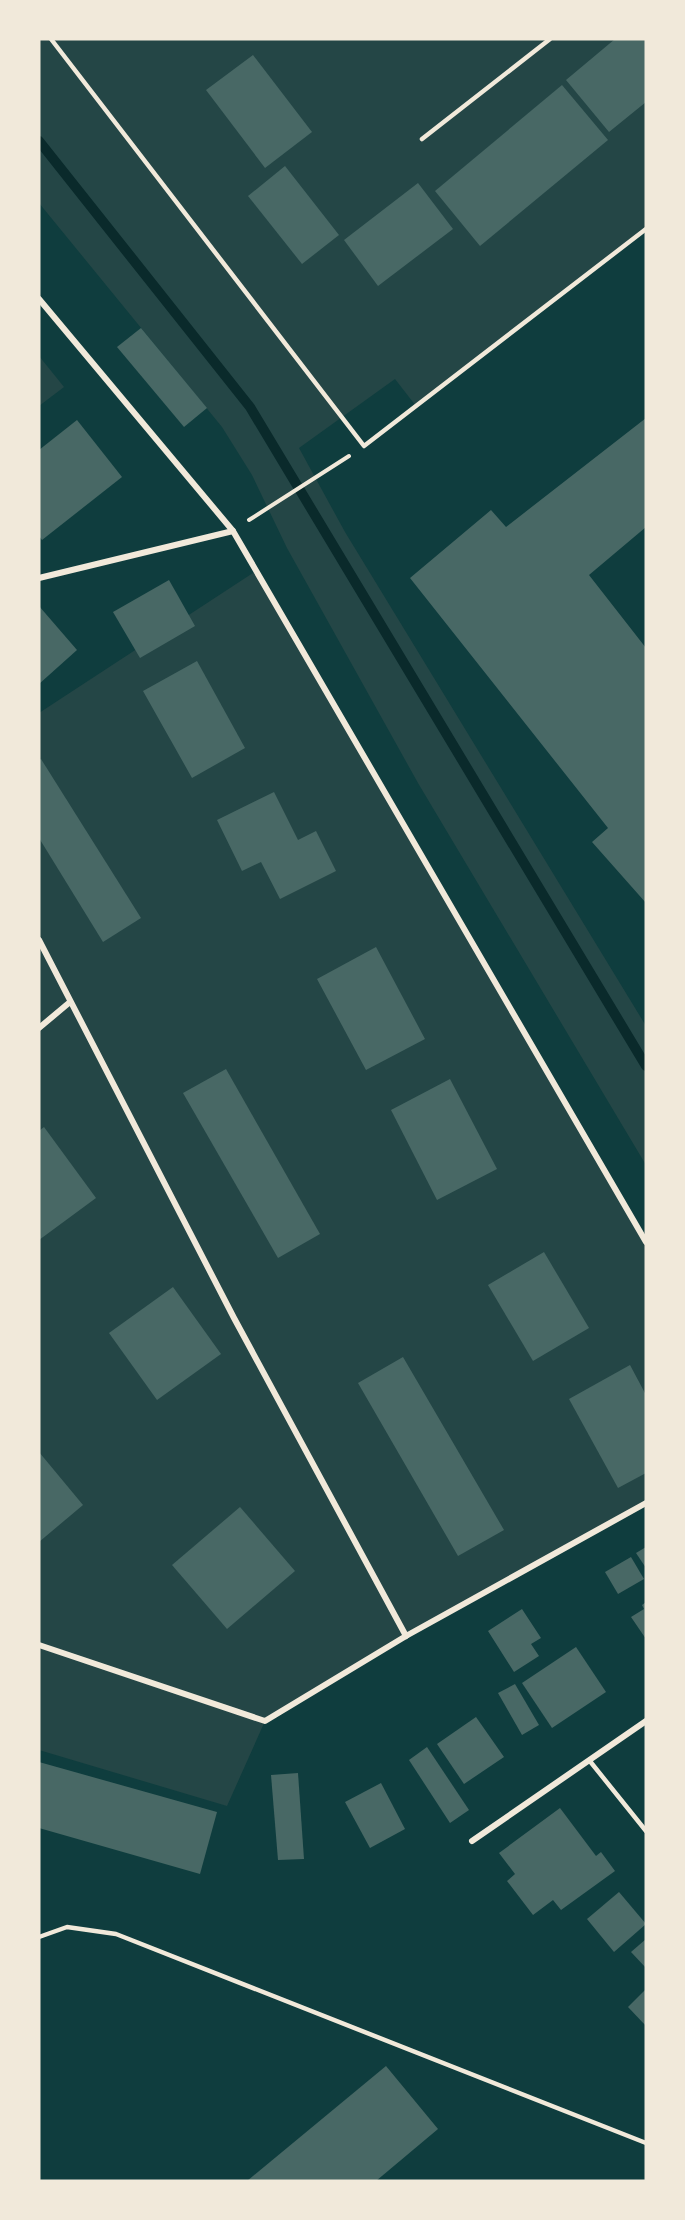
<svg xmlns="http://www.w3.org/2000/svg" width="685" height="2220" font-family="'Alegreya Sans',sans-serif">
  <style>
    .green { fill: #244646 }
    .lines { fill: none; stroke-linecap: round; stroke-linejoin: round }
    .stream { stroke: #0a2a2b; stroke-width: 10 }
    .building { fill: #486865 }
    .path { stroke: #f1e9da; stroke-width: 4 }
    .service { stroke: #f1e9da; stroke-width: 4.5 }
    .minor { stroke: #f1e9da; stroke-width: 6 }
  </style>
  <rect width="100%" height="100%" fill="#0f3d3e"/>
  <g class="green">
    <polygon points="39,39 646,39 646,229 416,406 395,379 299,448 345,532 646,1026 646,1165 418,783 287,548 252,475 222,427 39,203"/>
    <polygon points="39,356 64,387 39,406"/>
    <polygon points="256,571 646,1242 646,1503 406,1636 265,1721 227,1806 39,1750 39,713"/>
  </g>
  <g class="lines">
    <polyline class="stream" points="39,141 250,407 646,1066"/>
  </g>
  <g class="building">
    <polygon points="615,39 646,39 646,102 609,132 566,80"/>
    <polygon points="253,55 312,132 265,168 206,90"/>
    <polygon points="562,85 608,140 480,246 435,191"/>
    <polygon points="285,166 339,235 302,264 248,196"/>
    <polygon points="418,183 453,229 378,286 344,240"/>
    <polygon points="141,328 207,408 184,427 117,347"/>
    <polygon points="646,418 646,527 589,575 646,648 646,903 592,842 608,828 410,578 491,510 506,527"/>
    <polygon points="77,420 122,477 42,540 39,536 39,450"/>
    <polygon points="169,580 195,626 140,658 113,612"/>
    <polygon points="39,606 77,650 39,684"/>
    <polygon points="197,661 245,748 192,778 143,691"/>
    <polygon points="41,759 141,918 103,942 39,838 39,760"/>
    <polygon points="274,792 298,840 316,831 336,871 280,899 261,862 242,871 217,820"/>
    <polygon points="376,947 425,1039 366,1070 317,979"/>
    <polygon points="226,1069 320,1234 278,1258 183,1093"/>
    <polygon points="450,1079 497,1169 437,1200 391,1110"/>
    <polygon points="44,1127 96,1198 39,1240 39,1131"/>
    <polygon points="544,1252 589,1328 533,1361 488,1285"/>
    <polygon points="173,1287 221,1354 157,1400 109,1333"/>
    <polygon points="403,1357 504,1530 458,1556 358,1383"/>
    <polygon points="630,1365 646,1395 646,1473 618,1488 569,1399"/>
    <polygon points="39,1452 83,1505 39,1542"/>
    <polygon points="240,1507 295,1571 227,1629 172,1565"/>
    <polygon points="646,1547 646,1568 636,1553"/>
    <polygon points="631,1557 644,1579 618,1594 605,1572"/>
    <polygon points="646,1602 646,1639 631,1617 644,1609 642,1605"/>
    <polygon points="522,1609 541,1638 531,1644 539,1656 514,1672 488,1631"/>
    <polygon points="576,1647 606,1692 552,1728 522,1683"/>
    <polygon points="515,1684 539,1725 522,1735 498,1693"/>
    <polygon points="476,1717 504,1757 464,1784 437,1744"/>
    <polygon points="427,1747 469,1810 450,1823 409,1760"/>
    <polygon points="39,1762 217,1812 200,1874 39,1828"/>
    <polygon points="298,1773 304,1859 278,1860 271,1775"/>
    <polygon points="381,1783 405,1829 370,1848 345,1802"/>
    <polygon points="560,1808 596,1856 601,1852 615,1871 561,1910 553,1900 533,1915 507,1881 515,1874 499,1853"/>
    <polygon points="619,1892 646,1924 614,1952 587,1919"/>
    <polygon points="646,1939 646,1968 631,1952"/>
    <polygon points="646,1989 646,2026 628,2007"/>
    <polygon points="386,2066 438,2129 376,2181 247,2181"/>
  </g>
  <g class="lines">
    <polyline class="path" points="249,520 349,456"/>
    <g class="service">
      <polyline points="51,39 364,446 646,229"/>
      <polyline points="422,139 550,39"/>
      <polyline points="589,1760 646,1831"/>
      <polyline points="39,1937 67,1927 116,1934 646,2143"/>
    </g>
    <g class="minor">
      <polyline points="39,299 233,531 646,1242"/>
      <polyline points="39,578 233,531"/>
      <polyline points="39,940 234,1318 406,1636 646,1503"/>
      <polyline points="39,1028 70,1002"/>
      <polyline points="39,1645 265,1721 406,1636"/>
      <polyline points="472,1841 646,1721"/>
    </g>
  </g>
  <rect width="685" height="2220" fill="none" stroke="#f1e9da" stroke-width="81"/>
</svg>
